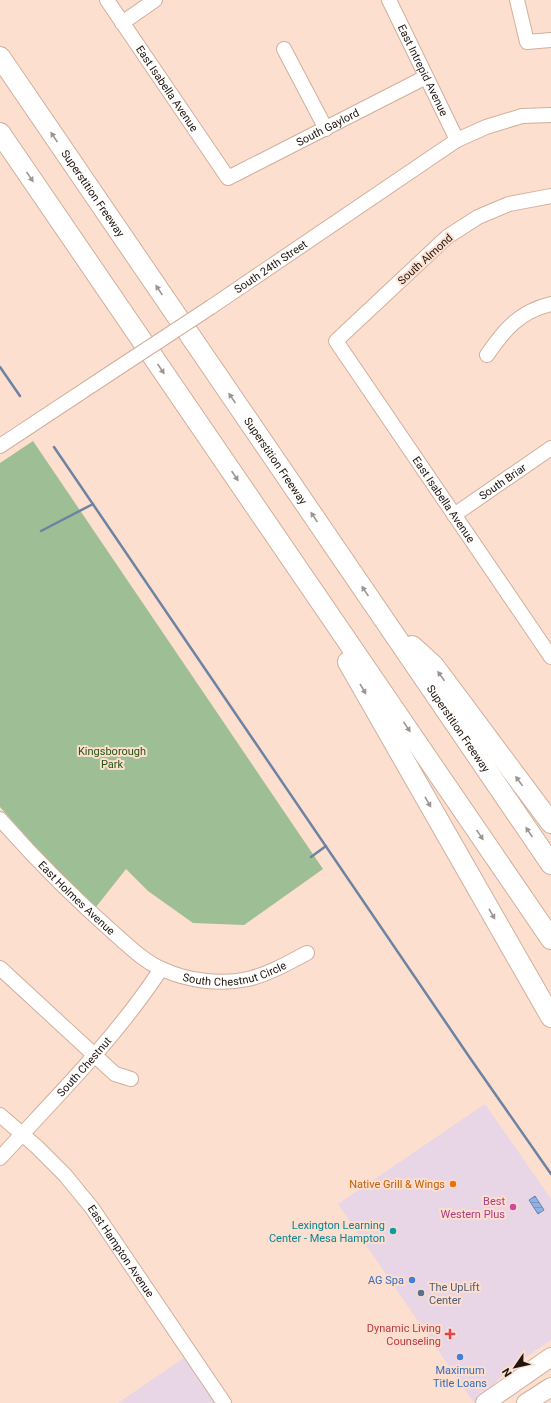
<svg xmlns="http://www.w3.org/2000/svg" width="551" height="1403" font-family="Roboto,sans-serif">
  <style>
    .commercial { fill: #e8d5e5 }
    .green { fill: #9ebe95 }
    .water { fill: url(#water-rules); stroke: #6d83a3 }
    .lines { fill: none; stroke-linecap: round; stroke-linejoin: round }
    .stream { stroke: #6d83a3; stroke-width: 2.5 }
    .minor-casing { stroke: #d1af9c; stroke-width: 16 }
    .major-casing { stroke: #d1af9c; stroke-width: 20 }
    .highway-casing { stroke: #d1af9c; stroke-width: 22 }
    .minor { stroke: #fff; stroke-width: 14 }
    .major { stroke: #fff; stroke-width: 18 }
    .highway { stroke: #fff; stroke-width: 20 }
    .minor-bridge-casing { stroke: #d1af9c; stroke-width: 16; stroke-linecap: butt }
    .minor-bridge { stroke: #fff; stroke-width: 14 }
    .oneway { fill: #9b9592 }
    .food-dot { fill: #e8710a; stroke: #fcdfcf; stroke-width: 1.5 }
    .hotel-dot { fill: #d1479c; stroke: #fcdfcf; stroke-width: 1.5 }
    .culture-dot { fill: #0f9aa8; stroke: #fcdfcf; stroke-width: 1.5 }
    .shop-dot { fill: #3f7fe0; stroke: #fcdfcf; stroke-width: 1.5 }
    .service-dot { fill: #5c6f8a; stroke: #fcdfcf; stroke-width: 1.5 }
    .health-dot { fill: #e0444e; stroke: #fcdfcf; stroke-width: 1.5 }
    .labels { text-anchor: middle; stroke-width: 4; stroke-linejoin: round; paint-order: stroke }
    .street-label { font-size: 11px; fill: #20140c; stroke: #fcdfcf }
    .park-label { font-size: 11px; fill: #22540f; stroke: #fcdfcf }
    .food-label { font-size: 11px; fill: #c56008; stroke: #fcdfcf; text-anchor: end }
    .hotel-label { font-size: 11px; fill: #b23c85; stroke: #fcdfcf; text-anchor: end }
    .culture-label { font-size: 11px; fill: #0d838f; stroke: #fcdfcf; text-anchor: end }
    .shop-label { font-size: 11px; fill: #366cbe; stroke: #fcdfcf; text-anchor: end }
    .service-label { font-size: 11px; fill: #4e5e75; stroke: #fcdfcf; text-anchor: start }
    .health-label { font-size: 11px; fill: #be3a42; stroke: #fcdfcf; text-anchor: end }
  </style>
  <defs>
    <pattern id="water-rules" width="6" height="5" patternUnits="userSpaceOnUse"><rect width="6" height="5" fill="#8eb2e4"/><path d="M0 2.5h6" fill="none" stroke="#7a98c2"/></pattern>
  </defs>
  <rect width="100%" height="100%" fill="#fcdfcf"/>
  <g class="commercial">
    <polygon points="485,1104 551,1199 551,1340 507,1370 484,1396 474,1403 338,1204"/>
    <polygon points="184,1358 215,1403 118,1403"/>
  </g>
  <polygon class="green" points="33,441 323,869 244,925 193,923 148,891 126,869 96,907 48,861 0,807 0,463"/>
  <polygon class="water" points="535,1196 544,1210 538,1214 529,1200"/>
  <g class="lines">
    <g class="stream">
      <polyline points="0,367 20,396"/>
      <polyline points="54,447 470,1058 551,1174"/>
      <polyline points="41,531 93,504"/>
      <polyline points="311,857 326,846"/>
    </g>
    <g class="minor-casing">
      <g id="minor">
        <path id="s1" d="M107,0L228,178L426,77"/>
        <path id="s2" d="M389,0L457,140"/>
        <polyline points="517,0 527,42 551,40"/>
        <polyline points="122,23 155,0"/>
        <polyline points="284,49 326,129"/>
        <path id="s3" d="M551,196L509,204L478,217L447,237L336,341L551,657"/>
        <path id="s4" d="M211,307L457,140L486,127L522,116L551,115"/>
        <path d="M487,355C504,330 520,311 551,304"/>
        <polyline points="0,446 118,368"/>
        <path id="s5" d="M454,515L551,448"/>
        <path id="s6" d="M0,819C36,860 75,899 116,935C130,947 145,962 162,969C188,981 221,985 248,979C269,974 288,963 307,953"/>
        <polyline points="0,968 115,1074 131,1079"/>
        <path id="s7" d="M0,1115L37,1147L65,1175L92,1208L224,1403"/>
        <path id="s8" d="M0,1158C56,1097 115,1039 161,969"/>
      </g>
    </g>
    <g class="major-casing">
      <g id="major">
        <polyline points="485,1403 551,1357"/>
        <polyline points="526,1403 551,1387"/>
      </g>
    </g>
    <g class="highway-casing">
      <g id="highway">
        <path id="s9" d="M0,57L551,864"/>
        <polyline points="0,133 551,939"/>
        <polyline points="412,646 434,666 551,823"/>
        <polyline points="348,662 551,1017"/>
      </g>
    </g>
    <use href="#minor" class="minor"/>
    <use href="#major" class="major"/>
    <use href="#highway" class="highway"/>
    <g class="minor-bridge-casing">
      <polyline id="minor-bridge" points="118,368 211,307"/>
    </g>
    <use href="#minor-bridge" class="minor-bridge"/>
  </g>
  <defs><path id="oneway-solid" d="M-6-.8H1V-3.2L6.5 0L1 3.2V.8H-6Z"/></defs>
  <g class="oneway">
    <use href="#oneway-solid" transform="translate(54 137) rotate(-124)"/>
    <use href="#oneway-solid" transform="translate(30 177) rotate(56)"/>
    <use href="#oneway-solid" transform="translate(159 290) rotate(-124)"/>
    <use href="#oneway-solid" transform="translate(161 369) rotate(56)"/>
    <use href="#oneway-solid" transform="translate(232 398) rotate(-124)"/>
    <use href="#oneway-solid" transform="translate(235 476) rotate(56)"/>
    <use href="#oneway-solid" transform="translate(314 517) rotate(-124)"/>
    <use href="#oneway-solid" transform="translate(365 591) rotate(-124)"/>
    <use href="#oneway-solid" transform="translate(441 676) rotate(-126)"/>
    <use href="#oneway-solid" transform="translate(363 689) rotate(60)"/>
    <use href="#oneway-solid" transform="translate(407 727) rotate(56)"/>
    <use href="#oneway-solid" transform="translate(519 781) rotate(-126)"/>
    <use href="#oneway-solid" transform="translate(428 802) rotate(60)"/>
    <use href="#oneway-solid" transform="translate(529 832) rotate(-124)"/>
    <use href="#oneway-solid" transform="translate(480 835) rotate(56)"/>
    <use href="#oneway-solid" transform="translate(492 914) rotate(60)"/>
  </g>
  <circle class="food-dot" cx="453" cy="1184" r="4"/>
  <circle class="hotel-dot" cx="513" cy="1207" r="4"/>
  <circle class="culture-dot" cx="393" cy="1231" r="4"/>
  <g class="shop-dot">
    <circle cx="412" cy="1280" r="4"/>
    <circle cx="460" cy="1357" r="4"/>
  </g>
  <circle class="service-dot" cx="421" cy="1293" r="4"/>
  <path class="health-dot" d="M448 1328h4v4h4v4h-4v4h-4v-4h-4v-4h4z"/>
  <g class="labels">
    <g class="street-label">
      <text dy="4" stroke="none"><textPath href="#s2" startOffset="78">East Intrepid Avenue</textPath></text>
      <text dy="4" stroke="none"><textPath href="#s1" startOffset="107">East Isabella Avenue</textPath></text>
      <text dy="4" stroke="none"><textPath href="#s1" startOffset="327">South Gaylord</textPath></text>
      <text dy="4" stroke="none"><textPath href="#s9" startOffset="165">Superstition Freeway</textPath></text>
      <text transform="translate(425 259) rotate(-42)" y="4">South Almond</text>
      <text dy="4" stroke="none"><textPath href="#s4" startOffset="72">South 24th Street</textPath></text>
      <text dy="4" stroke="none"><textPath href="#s9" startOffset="489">Superstition Freeway</textPath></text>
      <text dy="4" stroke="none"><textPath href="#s5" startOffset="59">South Briar</textPath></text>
      <text dy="4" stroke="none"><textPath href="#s3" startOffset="457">East Isabella Avenue</textPath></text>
      <text dy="4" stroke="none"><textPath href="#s9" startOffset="813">Superstition Freeway</textPath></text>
      <text dy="4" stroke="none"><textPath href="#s6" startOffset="110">East Holmes Avenue</textPath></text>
      <text dy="4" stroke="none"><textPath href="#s6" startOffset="297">South Chestnut Circle</textPath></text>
      <text dy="4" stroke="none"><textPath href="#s8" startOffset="124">South Chestnut</textPath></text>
      <text dy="4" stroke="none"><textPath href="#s7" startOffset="183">East Hampton Avenue</textPath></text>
    </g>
    <g class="park-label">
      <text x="112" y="755">Kingsborough<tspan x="112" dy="13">Park</tspan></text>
    </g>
    <g class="food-label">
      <text x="445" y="1188">Native Grill &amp; Wings</text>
    </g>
    <g class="hotel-label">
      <text x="505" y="1205">Best<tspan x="505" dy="13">Western Plus</tspan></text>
    </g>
    <g class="culture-label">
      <text x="385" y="1229">Lexington Learning<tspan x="385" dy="13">Center - Mesa Hampton</tspan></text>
    </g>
    <g class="shop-label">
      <text x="404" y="1284">AG Spa</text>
      <text x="460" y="1374" text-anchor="middle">Maximum<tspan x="460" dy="13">Title Loans</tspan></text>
    </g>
    <g class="service-label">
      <text x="429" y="1291">The UpLift<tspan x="429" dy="13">Center</tspan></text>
    </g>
    <g class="health-label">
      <text x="441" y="1332">Dynamic Living<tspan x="441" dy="13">Counseling</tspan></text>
    </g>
  </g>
  <g transform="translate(515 1367) rotate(236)" stroke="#fcdfcf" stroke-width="3" paint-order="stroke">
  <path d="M0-3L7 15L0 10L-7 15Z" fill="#20140c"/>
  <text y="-6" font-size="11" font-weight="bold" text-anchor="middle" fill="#20140c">N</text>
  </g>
</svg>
